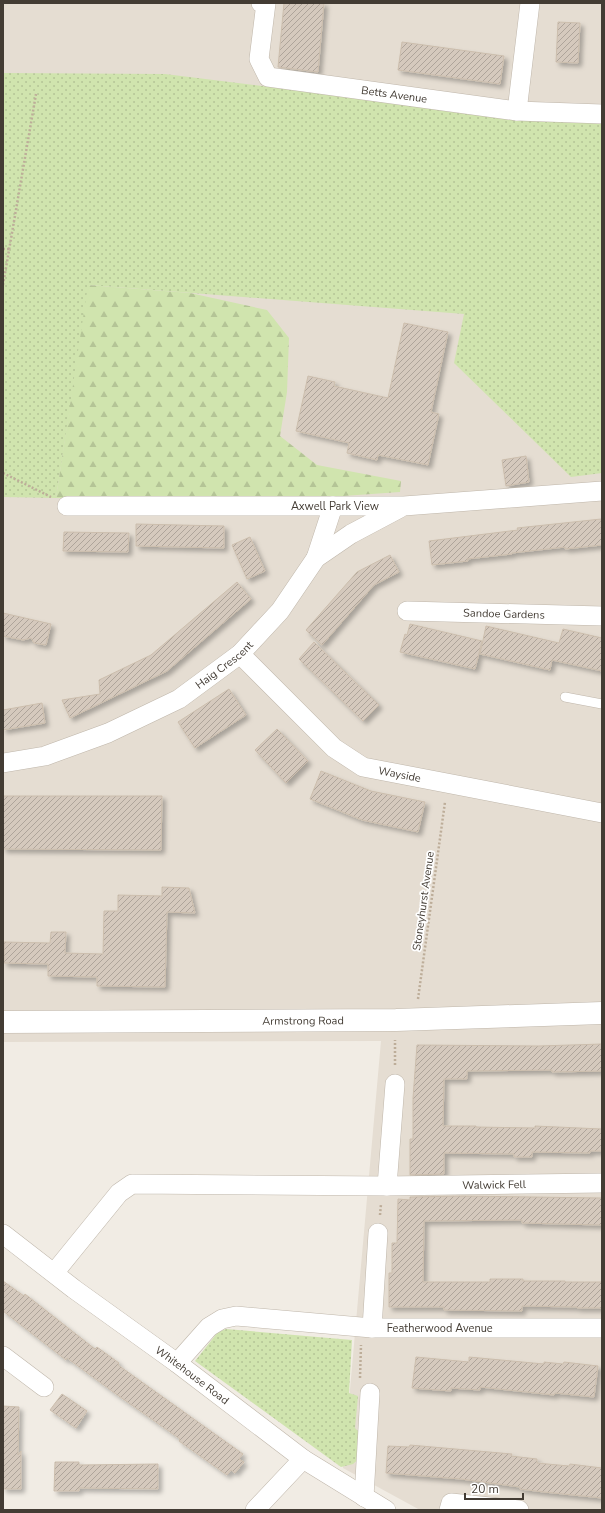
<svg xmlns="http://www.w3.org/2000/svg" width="605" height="1513" font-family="'Nunito Sans',sans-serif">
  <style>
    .residential { fill: #e5ddd2 }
    .green { fill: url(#green-dots) }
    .forest { fill: url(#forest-firs) }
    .building { fill: url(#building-hatch); stroke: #ccbead; filter: url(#shadow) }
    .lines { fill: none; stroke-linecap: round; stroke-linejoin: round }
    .service-casing { stroke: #bfb6aa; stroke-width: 10 }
    .minor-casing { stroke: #bfb6aa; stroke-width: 20 }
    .tertiary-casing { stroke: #bfb6aa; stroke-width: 23 }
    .path { stroke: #bdad99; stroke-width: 2.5; stroke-dasharray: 2 2; stroke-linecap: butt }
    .service { stroke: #fff; stroke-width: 9 }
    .minor { stroke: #fff; stroke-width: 19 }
    .tertiary { stroke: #fff; stroke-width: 22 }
    .labels { text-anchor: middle; stroke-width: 3.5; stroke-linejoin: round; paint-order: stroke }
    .street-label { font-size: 11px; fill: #433c34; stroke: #fff }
  </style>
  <defs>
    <pattern id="green-dots" width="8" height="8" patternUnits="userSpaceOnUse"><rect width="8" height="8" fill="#d0e4ae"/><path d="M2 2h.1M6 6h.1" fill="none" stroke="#b4c496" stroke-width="1.8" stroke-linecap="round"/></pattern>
    <pattern id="forest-firs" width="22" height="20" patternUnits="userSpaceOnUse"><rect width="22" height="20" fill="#d0e4ae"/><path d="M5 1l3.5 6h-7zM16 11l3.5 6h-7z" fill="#b4c496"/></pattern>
    <pattern id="building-hatch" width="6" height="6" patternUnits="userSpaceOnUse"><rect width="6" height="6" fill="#d5c9bd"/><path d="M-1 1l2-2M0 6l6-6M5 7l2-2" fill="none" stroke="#aea49a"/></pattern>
    <filter id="shadow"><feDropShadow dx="3.5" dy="3.5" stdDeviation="2" flood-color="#0004"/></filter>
  </defs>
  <rect width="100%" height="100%" fill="#f1ece4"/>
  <polygon class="residential" points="3,3 602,3 602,1510 420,1510 343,1468 381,1041 3,1042"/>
  <g class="green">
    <polygon points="3,73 165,74 513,117 602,122 602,473 571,477 454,363 464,314 89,285 56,498 3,497"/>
    <polygon points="226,1329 352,1340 349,1393 358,1396 355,1428 362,1435 361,1457 353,1464 341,1467 195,1361 218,1332"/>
  </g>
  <polygon class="forest" points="88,285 190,293 267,310 289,338 287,392 280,436 317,465 401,481 400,492 329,497 56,498"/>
  <g class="building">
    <polygon points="284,3 324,3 318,72 278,67"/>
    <polygon points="558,22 580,23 578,63 556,62"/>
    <polygon points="402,42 504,56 500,84 398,70"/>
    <polygon points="404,323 448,332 431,412 439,414 428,465 378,455 377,460 347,453 349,443 296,431 308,376 335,382 334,386 388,398"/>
    <polygon points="526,456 529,482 506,486 502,460"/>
    <polygon points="601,519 602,545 565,549 565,547 512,553 512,554 467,559 468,561 432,565 429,541 518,530 517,528"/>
    <polygon points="136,524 224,526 224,548 136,546"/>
    <polygon points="64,532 129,533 128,552 63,551"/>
    <polygon points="250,537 265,571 247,579 232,545"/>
    <polygon points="390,555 399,572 374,585 322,645 306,630 357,572"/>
    <polygon points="237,582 251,599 167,671 70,718 62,700 100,694 99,680 151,655"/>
    <polygon points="3,613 51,624 46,645 34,643 31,638 23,640 3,636"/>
    <polygon points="410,624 482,641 475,669 400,652 405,634 407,635"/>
    <polygon points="486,626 559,643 563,629 602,638 602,671 552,660 550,670 480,654"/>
    <polygon points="314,642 379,705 363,721 299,659"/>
    <polygon points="229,689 246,715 195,748 178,722"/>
    <polygon points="42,703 45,723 3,730 3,710"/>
    <polygon points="277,729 308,761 286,783 255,750"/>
    <polygon points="321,771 371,791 425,802 418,832 362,820 310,799"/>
    <polygon points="3,796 162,796 161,850 3,849"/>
    <polygon points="162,887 189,888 195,913 167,912 165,987 97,986 97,977 48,976 48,964 4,963 4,942 50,943 51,932 66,932 65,953 103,954 104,911 118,911 118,895 162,896"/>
    <polygon points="602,1044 602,1071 552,1072 552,1070 467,1071 467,1079 444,1079 443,1126 476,1126 476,1127 535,1128 535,1126 602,1129 602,1151 590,1151 590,1153 532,1152 532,1157 514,1157 514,1154 444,1153 444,1174 410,1175 410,1139 413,1139 413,1098 417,1045 538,1046"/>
    <polygon points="462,1196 602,1198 602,1225 522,1223 522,1220 424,1221 423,1282 490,1282 490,1279 523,1279 523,1281 565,1281 565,1282 602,1282 602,1308 577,1308 577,1307 522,1306 522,1311 444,1310 444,1307 389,1307 389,1273 392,1273 392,1243 397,1243 398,1199 410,1200 410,1197"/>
    <polygon points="3,1281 24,1296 25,1294 95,1349 97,1347 119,1363 118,1365 243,1454 239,1459 244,1462 235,1473 231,1470 227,1475 179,1441 180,1439 116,1394 67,1358 66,1360 3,1311"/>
    <polygon points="416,1357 469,1362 469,1357 544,1364 544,1362 563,1364 564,1362 598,1366 594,1397 555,1393 554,1395 480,1387 480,1390 451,1388 451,1391 412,1388"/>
    <polygon points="62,1394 87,1411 76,1428 50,1410"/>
    <polygon points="3,1406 19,1407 18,1455 21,1451 21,1489 3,1489"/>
    <polygon points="410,1445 512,1454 511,1456 537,1459 537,1463 569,1466 570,1464 602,1468 602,1498 544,1492 520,1489 520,1487 461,1479 386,1473 388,1446 409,1447"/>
    <polygon points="55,1462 79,1462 79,1465 158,1464 158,1489 79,1488 79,1491 54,1491"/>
  </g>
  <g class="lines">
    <g class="service-casing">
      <polyline id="service" points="565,697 602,704"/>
    </g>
    <g class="minor-casing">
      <g id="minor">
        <path id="s1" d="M261,3H266L259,59L268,77L517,111L602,114"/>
        <polyline points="517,111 530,3"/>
        <path id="s2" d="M67,506H404L602,491"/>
        <polyline points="316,558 333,506"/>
        <path id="s3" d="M407,611L602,616"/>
        <path id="s4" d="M240,654L334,748L363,767L602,813"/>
        <path id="s5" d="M3,763L45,756L108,733L179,699L240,654L280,611L316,558L351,534L400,508"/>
        <polyline points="387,1186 395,1084"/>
        <path id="s6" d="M3,1234L74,1289L177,1363L303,1459L386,1510"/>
        <path id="s7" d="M54,1273L119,1193L132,1184L387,1186L602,1183"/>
        <polyline points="372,1328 378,1233"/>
        <polyline points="3,1356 44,1387"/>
        <path id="s8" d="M177,1363L209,1327L222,1319L236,1316L372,1328H602"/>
        <polyline points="364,1497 370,1393"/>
        <polyline points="255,1510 303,1459"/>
        <polyline points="449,1510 451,1503 519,1510"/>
      </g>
    </g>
    <g class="tertiary-casing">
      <g id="tertiary">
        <path id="s9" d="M3,1022L396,1020L602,1013"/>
      </g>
    </g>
    <g class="path">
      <polyline points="3,249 9,249"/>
      <polyline points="3,285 36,94"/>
      <polyline points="3,473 51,497"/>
      <polyline points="418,999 445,802"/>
      <polyline points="395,1065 395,1040"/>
      <polyline points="380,1215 381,1204"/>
      <polyline points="360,1378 361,1345"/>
    </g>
    <use href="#service" class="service"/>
    <use href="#minor" class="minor"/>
    <use href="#tertiary" class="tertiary"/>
  </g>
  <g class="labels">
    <g class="street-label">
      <text dy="4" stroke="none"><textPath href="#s1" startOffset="209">Betts Avenue</textPath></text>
      <text dy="4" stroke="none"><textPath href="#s2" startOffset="268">Axwell Park View</textPath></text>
      <text dy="4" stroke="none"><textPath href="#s3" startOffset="97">Sandoe Gardens</textPath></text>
      <text dy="4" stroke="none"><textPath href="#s5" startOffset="245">Haig Crescent</textPath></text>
      <text dy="4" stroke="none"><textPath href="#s4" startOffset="205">Wayside</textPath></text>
      <text transform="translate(423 901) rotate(-82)" y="4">Stoneyhurst Avenue</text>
      <text dy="4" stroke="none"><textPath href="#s9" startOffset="300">Armstrong Road</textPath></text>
      <text dy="4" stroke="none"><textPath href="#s7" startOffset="481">Walwick Fell</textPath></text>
      <text dy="4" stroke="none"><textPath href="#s8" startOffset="282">Featherwood Avenue</textPath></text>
      <text dy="4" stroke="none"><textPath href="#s6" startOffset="236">Whitehouse Road</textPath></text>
    </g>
  </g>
  <rect width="605" height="1513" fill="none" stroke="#433c34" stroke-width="8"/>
  <path d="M465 1493v6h58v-6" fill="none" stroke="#433c34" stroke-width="2"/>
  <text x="471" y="1493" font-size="12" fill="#433c34" stroke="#ffffff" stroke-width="3" paint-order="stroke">20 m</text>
</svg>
